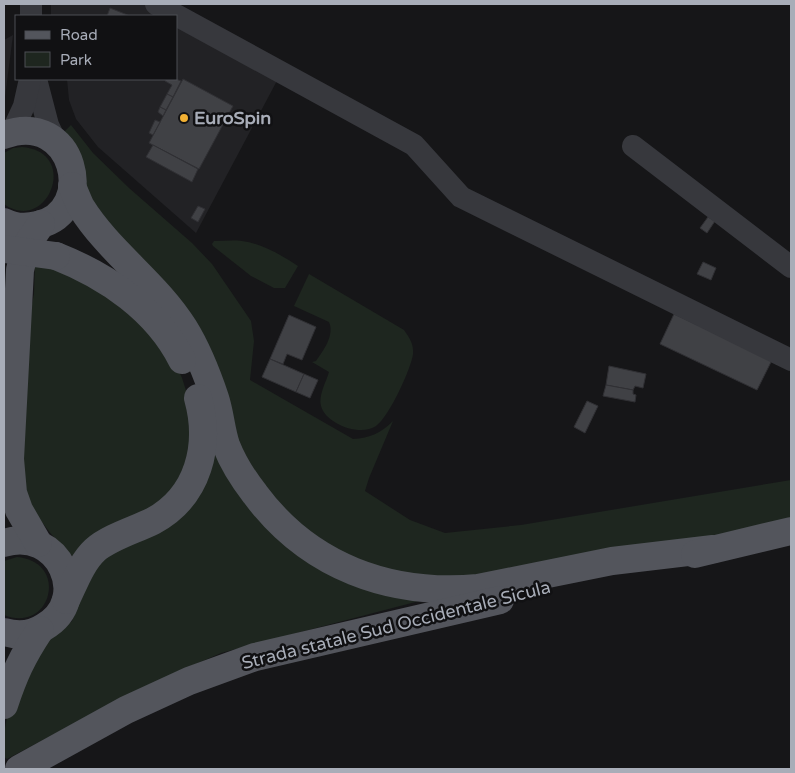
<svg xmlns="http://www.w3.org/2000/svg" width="795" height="773" font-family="'Varela Round',sans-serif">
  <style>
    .built { fill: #222225 }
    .green { fill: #1e261f }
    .building { fill: #404145; stroke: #303034 }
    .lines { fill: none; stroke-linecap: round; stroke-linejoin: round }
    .minor { stroke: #37383d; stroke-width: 22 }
    .major { stroke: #53555c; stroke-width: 28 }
    .major-bridge { stroke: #53555c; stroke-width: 28 }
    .poi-dot { fill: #f2b134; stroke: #111113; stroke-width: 2 }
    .labels { text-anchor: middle; stroke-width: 5; stroke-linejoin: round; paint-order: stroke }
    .poi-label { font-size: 18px; font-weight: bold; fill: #a8adb8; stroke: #111113; text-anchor: start }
    .street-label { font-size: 18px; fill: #a8adb8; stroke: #111113 }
  </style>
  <rect width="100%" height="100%" fill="#161618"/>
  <g class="built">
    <polygon points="51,4 152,4 175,16 51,16"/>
    <polygon points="176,17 280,75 196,233 98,147 76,119 69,100 67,79 176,79"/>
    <polygon points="13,35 5,97 4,99 4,40"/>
  </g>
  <g class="green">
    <path d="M71,125L93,153L129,188L192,243L212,264L251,321L254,341L250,380L353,439C370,438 381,433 393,421L369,478L365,491L410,520L445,533L521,525L791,480V520L706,538L435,583L332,554L253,481L221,397L102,224L62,134Z"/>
    <path d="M22,147C81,152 47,235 4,204V153L13,148Z"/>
    <path d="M214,241C223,241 233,240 242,241C263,244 281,255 298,266L285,288H274L251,276L213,246L212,244Z"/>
    <polygon points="35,262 79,272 168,348 182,378 191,406 195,436 179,487 76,560 52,535 27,503 20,460 28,324 34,294"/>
    <path d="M309,274L404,330C409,337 414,344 413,354C411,369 389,417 376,426C360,437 326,424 321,406C318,396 326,382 329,372L312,362L316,361C323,351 335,335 329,322L294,306Z"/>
    <polygon points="210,439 239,490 423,600 221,653 137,690 7,759 4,757 4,733 7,717 32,652 72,621 91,568 134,540"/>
    <path d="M17,557C70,562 51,634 4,615V561Z"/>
  </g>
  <g class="building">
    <polygon points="110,8 130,16 107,16"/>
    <polygon points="166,79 176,79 181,81 173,97 167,94 172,85 165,81"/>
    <polygon points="183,79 233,106 199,169 149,143"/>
    <polygon points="167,94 173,97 166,110 160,107"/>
    <polygon points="160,107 166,110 163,116 158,112"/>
    <polygon points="155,120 160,122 153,135 149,133"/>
    <polygon points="153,145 198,169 192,182 146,157"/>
    <polygon points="198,206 205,209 198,222 191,218"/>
    <polygon points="708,217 715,221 707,233 700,228"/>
    <polygon points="703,262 716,268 711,280 697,274"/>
    <polygon points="674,314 772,360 757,390 660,344"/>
    <polygon points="289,315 316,327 302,360 287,354 283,364 270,359"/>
    <polygon points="270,359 304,374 296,392 262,377"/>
    <polygon points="609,366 646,374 643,388 635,386 633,390 606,385"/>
    <polygon points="304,374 318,380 310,398 296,392"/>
    <polygon points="606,385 633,390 633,394 636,395 635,402 603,396"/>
    <polygon points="587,401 598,406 585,433 574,427"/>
  </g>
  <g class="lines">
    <g class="minor">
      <polyline points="31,4 31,16"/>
      <polyline points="156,4 414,145 461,197 791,360"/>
      <polyline points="36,79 48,125 56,142"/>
      <polyline points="12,132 24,106 30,79"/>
      <polyline points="633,146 791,267"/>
    </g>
    <g class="major">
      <path d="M4,135C74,109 99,211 38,225C26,228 15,228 4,222"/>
      <path d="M72,186C75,193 78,201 81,207C109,252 156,283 184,328C197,349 207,374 215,398C220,413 221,430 226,445C233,463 244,480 255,494C309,567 390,596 478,588L612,561L713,549"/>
      <path d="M56,256C107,276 157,310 182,360"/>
      <path d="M4,543C58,526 93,599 44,627C32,635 18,636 4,632"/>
      <polyline points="38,543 19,510 13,493 10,459 20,270 26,246 41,224"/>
      <polyline points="695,554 791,531"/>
      <path d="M66,600C74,584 81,563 95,550C110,537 135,530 153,521C199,496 211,445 198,398"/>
      <path d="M4,705C14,675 22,657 40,630"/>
      <polyline points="19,769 126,710 189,681 255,657 500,600"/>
    </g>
    <polyline class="major-bridge" points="4,249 56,256"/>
  </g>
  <circle class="poi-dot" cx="184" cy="118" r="5"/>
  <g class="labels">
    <g class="poi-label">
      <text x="194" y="124">EuroSpin</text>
    </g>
    <g class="street-label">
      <text transform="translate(396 625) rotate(-14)" y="6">Strada statale Sud Occidentale Sicula</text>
    </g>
  </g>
  <rect width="795" height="773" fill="none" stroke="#a8adb8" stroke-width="10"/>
  <rect x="15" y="15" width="162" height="65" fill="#111113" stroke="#4d4f55"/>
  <rect x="25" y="31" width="25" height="8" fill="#53555c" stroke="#4d4f55"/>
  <text x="60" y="40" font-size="15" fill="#a8adb8">Road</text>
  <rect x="25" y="52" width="25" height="15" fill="#1e261f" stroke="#4d4f55"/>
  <text x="60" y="65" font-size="15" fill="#a8adb8">Park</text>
</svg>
